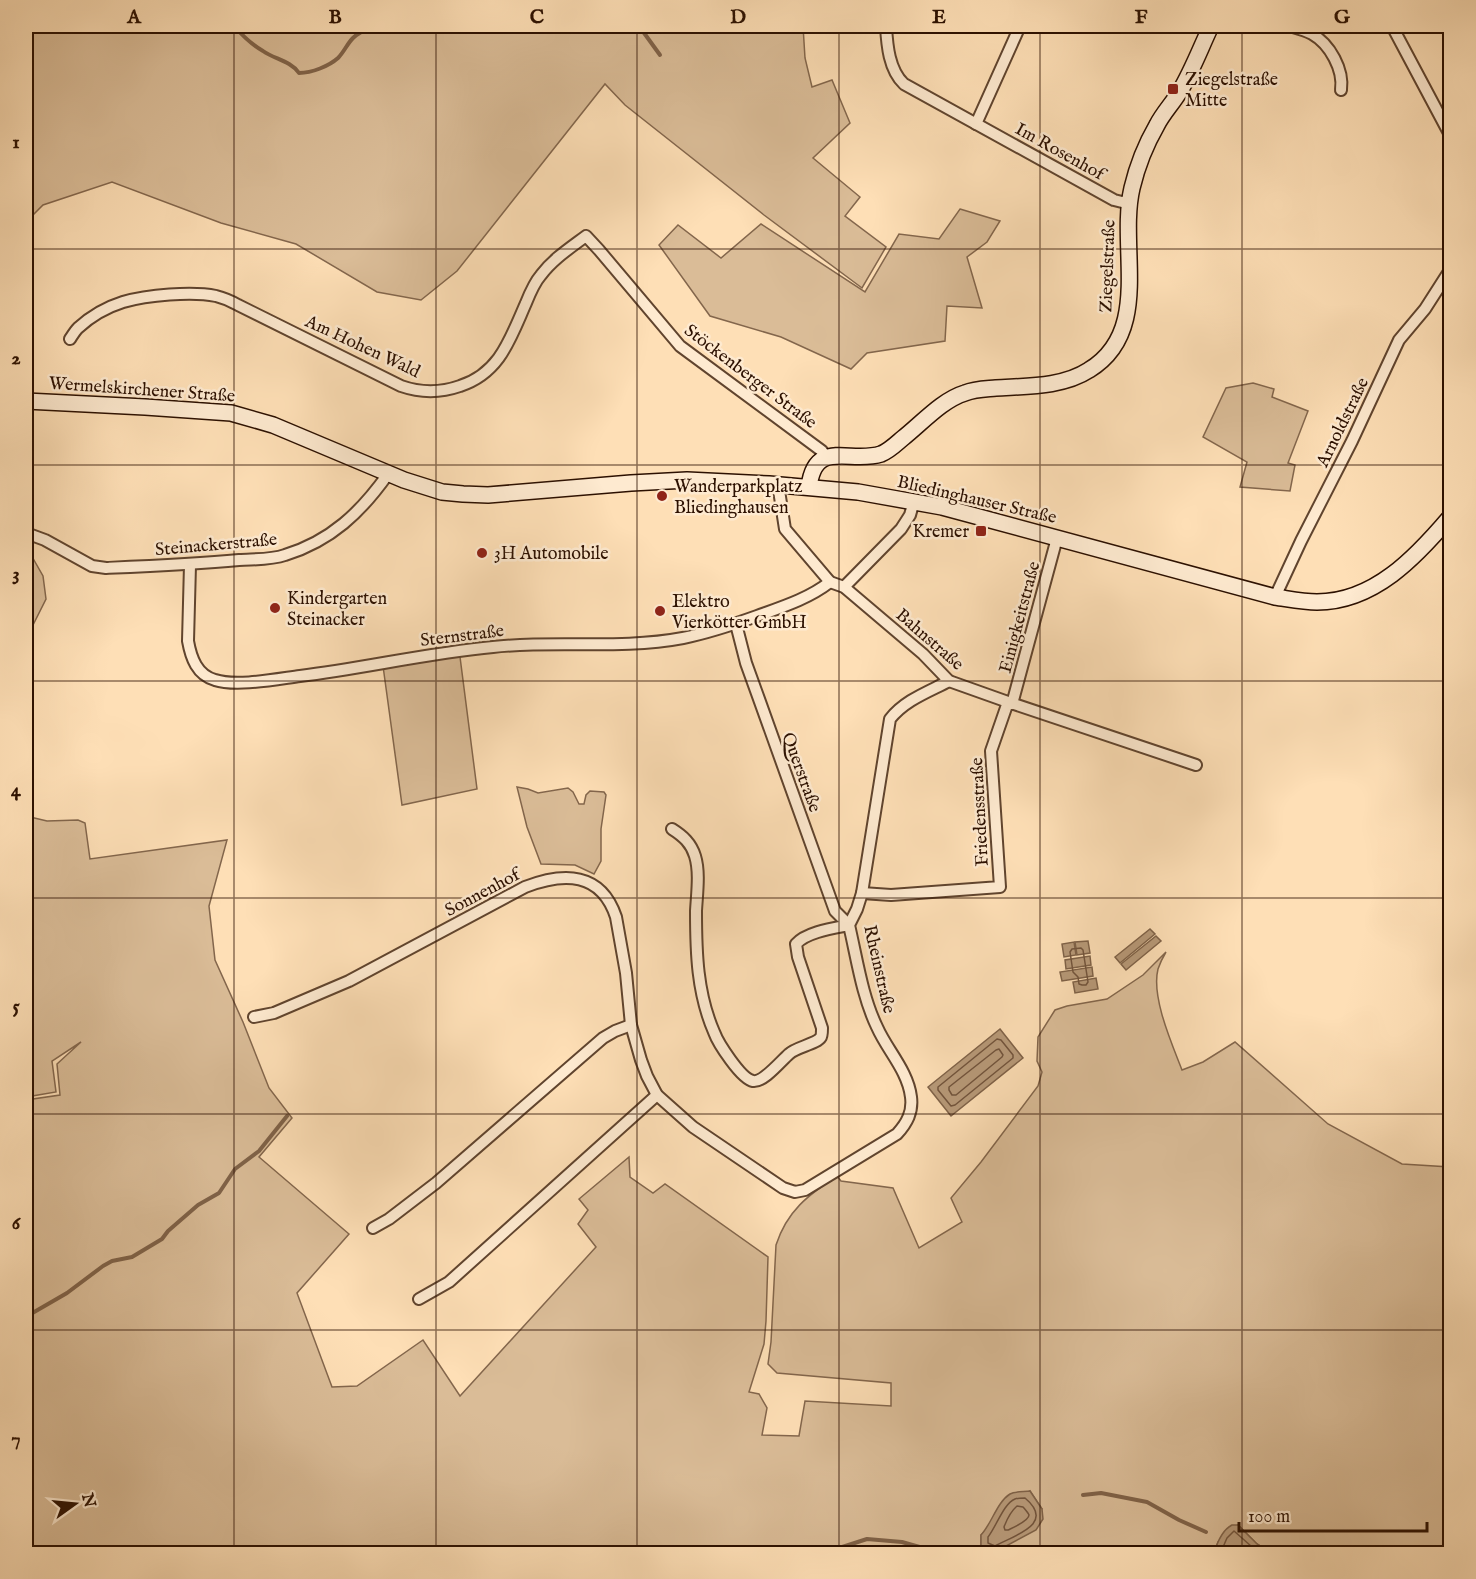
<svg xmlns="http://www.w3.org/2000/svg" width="1476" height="1579" font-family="'IM FELL English',serif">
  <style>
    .green { fill: #dabc97; stroke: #83664c; stroke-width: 1.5; fill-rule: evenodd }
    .water { fill: #b79978; stroke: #7f6248; stroke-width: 1.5 }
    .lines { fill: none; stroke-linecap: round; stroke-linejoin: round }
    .shore { stroke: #72543c; stroke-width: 1.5 }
    .stream { stroke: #7f6248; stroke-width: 4 }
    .street-casing { stroke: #60442e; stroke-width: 14 }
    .secondary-casing { stroke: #2c1000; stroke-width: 18 }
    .street { stroke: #feead0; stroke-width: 10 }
    .secondary { stroke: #feead0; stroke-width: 15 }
    .grid { fill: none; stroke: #2c1000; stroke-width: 1.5; stroke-opacity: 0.55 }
    .poi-dot { fill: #8f2418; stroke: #feead0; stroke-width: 2 }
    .labels { text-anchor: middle; stroke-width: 5; stroke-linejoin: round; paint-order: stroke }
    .poi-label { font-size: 18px; fill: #2c1000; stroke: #feead0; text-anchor: start }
    .street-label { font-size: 18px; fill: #2c1000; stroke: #feead0 }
    .neatline { fill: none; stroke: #2c1000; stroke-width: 2 }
    .grid-label { font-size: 20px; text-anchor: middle; font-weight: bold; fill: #2c1000 }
  </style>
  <rect width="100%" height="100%" fill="#fedfb6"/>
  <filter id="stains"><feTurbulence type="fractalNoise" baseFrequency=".00333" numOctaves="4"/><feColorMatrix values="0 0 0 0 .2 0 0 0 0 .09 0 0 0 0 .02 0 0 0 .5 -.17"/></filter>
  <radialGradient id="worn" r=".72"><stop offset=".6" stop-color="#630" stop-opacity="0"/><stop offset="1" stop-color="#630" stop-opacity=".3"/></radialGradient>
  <g class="green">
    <polygon points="26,26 803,26 805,58 812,87 832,80 850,123 813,158 860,197 845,216 886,247 862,288 764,215 625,105 605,84 457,271 421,300 377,292 296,244 221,223 112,182 43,205 26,222"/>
    <polygon points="960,209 1000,221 987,242 967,257 982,308 947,306 945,341 867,353 851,369 781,337 710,316 659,245 678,225 721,258 761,224 865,292 899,234 939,239"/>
    <polygon points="1253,383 1274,389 1272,397 1308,411 1288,463 1295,465 1290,491 1240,487 1247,462 1203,437 1226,388"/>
    <polygon points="26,546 43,576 46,599 26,639"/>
    <polygon points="457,655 460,657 477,789 402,805 383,666"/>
    <polygon points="517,787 528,789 538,793 568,788 573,792 579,804 584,804 586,795 590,791 604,792 606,795 601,829 601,861 594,874 575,865 541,864 527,827"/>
    <path d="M26,816L47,821L78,820L85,823L90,859L227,840L209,906L215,960L243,1022L269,1088L292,1118L259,1157L349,1234L297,1293L332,1387L357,1386L423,1340L460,1396L596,1247L578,1224L588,1210L579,1199L629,1157L630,1177L653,1193L665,1184L768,1257L766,1321L764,1344L749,1392L759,1394L767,1408L762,1435L799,1436L805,1401L891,1406V1383L777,1373L768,1364L771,1342L776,1245C787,1211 808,1195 837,1176L841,1181L893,1188L919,1248L962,1222L951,1198L981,1162L1038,1086L1042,1072L1037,1061L1038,1037L1055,1010L1067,1006L1107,999L1143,975L1166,952C1163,957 1160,963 1158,969C1151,997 1172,1044 1182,1070L1203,1062L1235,1042L1328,1124L1402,1164L1450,1167V1553H1271L1257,1544L1238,1525L1218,1542L1214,1554H925L922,1552L855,1554L26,1553V1100L60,1095L57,1064L81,1042L52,1061L56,1092L26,1097ZM1030,1491L1042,1509L993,1553L981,1545V1535L989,1527Z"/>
  </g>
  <g class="water">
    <polygon points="1150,929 1155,934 1120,963 1115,957"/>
    <polygon points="1156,936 1161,941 1126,970 1121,964"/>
    <polygon points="1088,941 1090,953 1077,955 1075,942"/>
    <polygon points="1074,942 1076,955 1064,957 1062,944"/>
    <polygon points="1090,956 1091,965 1066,969 1065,960"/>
    <polygon points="1092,967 1093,976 1062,981 1060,972"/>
    <polygon points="1096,978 1098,989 1075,993 1073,982"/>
    <polygon points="1000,1029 1023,1058 951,1116 928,1087"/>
    <path d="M1030,1491L1042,1509L1043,1519L1036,1530L993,1553L981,1546V1535C992,1523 997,1502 1010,1494C1015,1491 1024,1492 1030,1491Z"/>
    <path d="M1232,1525H1238L1257,1544L1271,1553H1214C1217,1543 1222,1530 1232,1525Z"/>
  </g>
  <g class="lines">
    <g class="shore">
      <polygon points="1081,948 1083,950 1088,982 1086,985 1082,985 1079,984 1078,977 1073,972 1070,952 1072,949"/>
      <polygon points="997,1039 1001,1040 1013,1055 1013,1058 955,1105 951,1106 938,1090 938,1087"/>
      <polygon points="996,1050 999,1049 1003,1055 1002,1057 956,1095 952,1095 949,1090 949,1087"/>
      <path d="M1025,1498C1056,1524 1015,1535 995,1546L988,1543V1537C996,1527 1004,1503 1015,1499C1018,1498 1022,1498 1025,1498Z"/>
      <path d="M1017,1506L1023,1507C1024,1508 1029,1514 1029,1515C1029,1521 1012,1528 1008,1530H1005L1004,1527C1007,1519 1010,1512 1017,1506Z"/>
      <polyline points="1220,1554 1227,1538 1234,1531 1260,1554"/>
    </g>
    <g class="stream">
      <path d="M234,26C242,35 252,45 263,51C274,59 291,61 299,73C312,73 329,66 338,58C344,52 347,44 353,38C359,32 367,29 374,26"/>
      <polyline points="639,26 660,55"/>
      <polyline points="26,1315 29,1315 67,1293 103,1266 112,1261 132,1257 162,1239 168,1231 198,1205 219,1193 235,1169 259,1151 287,1116"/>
      <polyline points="1083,1495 1101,1493 1147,1502 1179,1520 1206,1532"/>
      <polyline points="816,1554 833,1550 867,1539 902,1542 944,1554"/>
    </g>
    <g class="street-casing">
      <g id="street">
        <path d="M886,26C887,45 889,70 904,84L1114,200L1122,202L1129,201"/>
        <path d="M1289,26C1296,28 1305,30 1312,34C1330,44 1344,70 1341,90"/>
        <polyline points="1392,26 1450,135"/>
        <polyline points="976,124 1020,26"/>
        <path d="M70,339C72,336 75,331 78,328C90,317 107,307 123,302C147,295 192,291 216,296C224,298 231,301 238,305L401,386C421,393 440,393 460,386C500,373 510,339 526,303C530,293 534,283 541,275C553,259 570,248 586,236L599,250L680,346L822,451L826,458"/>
        <polyline points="778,484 785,529 830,582 844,587 923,654 949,681 1008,702 1196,765"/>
        <path d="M26,533L45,540L92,566L106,568C150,566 195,564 239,560C254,559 271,560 285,555C331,541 361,512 388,474"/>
        <path d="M190,565L188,641C191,658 197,675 215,680C236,687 277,679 300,676C365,668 428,653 493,647C556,640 620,650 683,638C708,633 732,625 757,616C782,607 808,599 830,582"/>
        <polyline points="844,587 901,529 910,515 914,501"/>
        <polyline points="1275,597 1301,541 1352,441 1399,340 1425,309 1450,270"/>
        <polyline points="736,624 746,663 759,699 835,911 849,925"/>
        <polyline points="1012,704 1057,538"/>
        <path d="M672,829C683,836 691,843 695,856C700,872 697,893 696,911C696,952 697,993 714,1032C718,1043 741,1079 753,1081C763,1083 781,1061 789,1054C796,1047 817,1044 821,1037C822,1036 822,1030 822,1028L798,957L796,944C806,932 834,928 849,925"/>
        <polyline points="862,893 891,895 1000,887 991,751 1008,702"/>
        <path d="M254,1017L274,1013L349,981L525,887C564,872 601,872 616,917L626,973L631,1025L641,1060L647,1076L657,1095L693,1127L783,1188L795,1192L805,1190L897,1134C907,1123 913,1112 911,1097C908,1071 887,1050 877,1027C862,996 857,959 849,925L857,909L862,893L890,719C905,700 928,692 949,681"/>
        <polyline points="373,1228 389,1219 436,1183 603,1038 615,1031 631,1025"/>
        <polyline points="419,1299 449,1282 657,1095"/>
      </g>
    </g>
    <g class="secondary-casing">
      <g id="secondary">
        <path d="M26,401L145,407L231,413L273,425L404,480L442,492L463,494L488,495L631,483L687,480L769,484L858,492L942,507L1275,597C1289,599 1303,602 1317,602C1374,602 1416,557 1450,517"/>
        <path d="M809,487C815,438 850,464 881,454C889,451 896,444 903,438C922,423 942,400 965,393C975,389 986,389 996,388C1027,386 1063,387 1089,370C1153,331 1118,248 1132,188C1137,167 1146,144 1157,125C1163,113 1173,103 1180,91C1192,71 1201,47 1211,26"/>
      </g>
    </g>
    <use href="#street" class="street"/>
    <use href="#secondary" class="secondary"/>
  </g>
  <path class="grid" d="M234,26V1554M436,26V1554M637,26V1554M839,26V1554M1040,26V1554M1242,26V1554M26,249H1450M26,465H1450M26,681H1450M26,898H1450M26,1114H1450M26,1330H1450"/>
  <g class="poi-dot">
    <rect x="1167" y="83" width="12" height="12" rx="3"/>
    <circle cx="662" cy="496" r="6"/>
    <rect x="975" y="525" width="12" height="12" rx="3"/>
    <circle cx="482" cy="553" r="6"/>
    <circle cx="275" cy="608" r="6"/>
    <circle cx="660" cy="611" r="6"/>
  </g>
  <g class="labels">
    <g class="poi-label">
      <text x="1185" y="85">Ziegelstraße<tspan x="1185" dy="21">Mitte</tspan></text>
      <text x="674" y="492">Wanderparkplatz<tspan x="674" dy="21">Bliedinghausen</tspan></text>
      <text x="969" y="537" text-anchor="end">Kremer</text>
      <text x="494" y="559">3H Automobile</text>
      <text x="287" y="604">Kindergarten<tspan x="287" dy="21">Steinacker</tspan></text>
      <text x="672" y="607">Elektro<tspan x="672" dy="21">Vierkötter GmbH</tspan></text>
    </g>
    <g class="street-label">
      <text transform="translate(1060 151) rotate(29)" y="6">Im Rosenhof</text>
      <text transform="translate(1107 266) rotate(-88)" y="6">Ziegelstraße</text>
      <text transform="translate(363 346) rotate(25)" y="6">Am Hohen Wald</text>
      <text transform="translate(751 376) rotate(37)" y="6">Stöckenberger Straße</text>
      <text transform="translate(142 389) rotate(4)" y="6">Wermelskirchener Straße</text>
      <text transform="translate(1342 422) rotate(-64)" y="6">Arnoldstraße</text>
      <text transform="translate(977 499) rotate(13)" y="6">Bliedinghauser Straße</text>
      <text transform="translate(216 544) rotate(-5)" y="6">Steinackerstraße</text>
      <text transform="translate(1019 617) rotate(-75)" y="6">Einigkeitstraße</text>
      <text transform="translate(462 635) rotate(-7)" y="6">Sternstraße</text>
      <text transform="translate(930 639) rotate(41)" y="6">Bahnstraße</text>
      <text transform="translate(802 772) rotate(70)" y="6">Querstraße</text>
      <text transform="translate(979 812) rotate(-93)" y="6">Friedensstraße</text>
      <text transform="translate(482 892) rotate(-28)" y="6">Sonnenhof</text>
      <text transform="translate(880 969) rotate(77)" y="6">Rheinstraße</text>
    </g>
  </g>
  <rect width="1476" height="1579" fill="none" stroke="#fedfb6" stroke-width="66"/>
  <g transform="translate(75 1504) rotate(75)" stroke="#feead0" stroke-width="4.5" paint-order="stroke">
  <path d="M0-4.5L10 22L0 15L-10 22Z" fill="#2c1000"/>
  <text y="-9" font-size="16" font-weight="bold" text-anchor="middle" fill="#2c1000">N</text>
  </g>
  <path d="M1239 1522v9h188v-9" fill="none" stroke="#2c1000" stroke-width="3"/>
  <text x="1248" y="1522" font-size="18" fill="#2c1000" stroke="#feead0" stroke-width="4.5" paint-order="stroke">100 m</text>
  <rect x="33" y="33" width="1410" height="1513" class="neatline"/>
  <g class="grid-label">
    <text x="134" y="23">A</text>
    <text x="335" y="23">B</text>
    <text x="537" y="23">C</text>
    <text x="738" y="23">D</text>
    <text x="939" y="23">E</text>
    <text x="1141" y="23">F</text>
    <text x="1342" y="23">G</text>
    <text x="16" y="148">1</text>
    <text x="16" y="364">2</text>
    <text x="16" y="580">3</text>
    <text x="16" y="796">4</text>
    <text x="16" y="1012">5</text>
    <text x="16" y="1229">6</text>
    <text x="16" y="1445">7</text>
  </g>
  <rect width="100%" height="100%" filter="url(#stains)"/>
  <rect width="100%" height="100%" fill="url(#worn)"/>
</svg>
